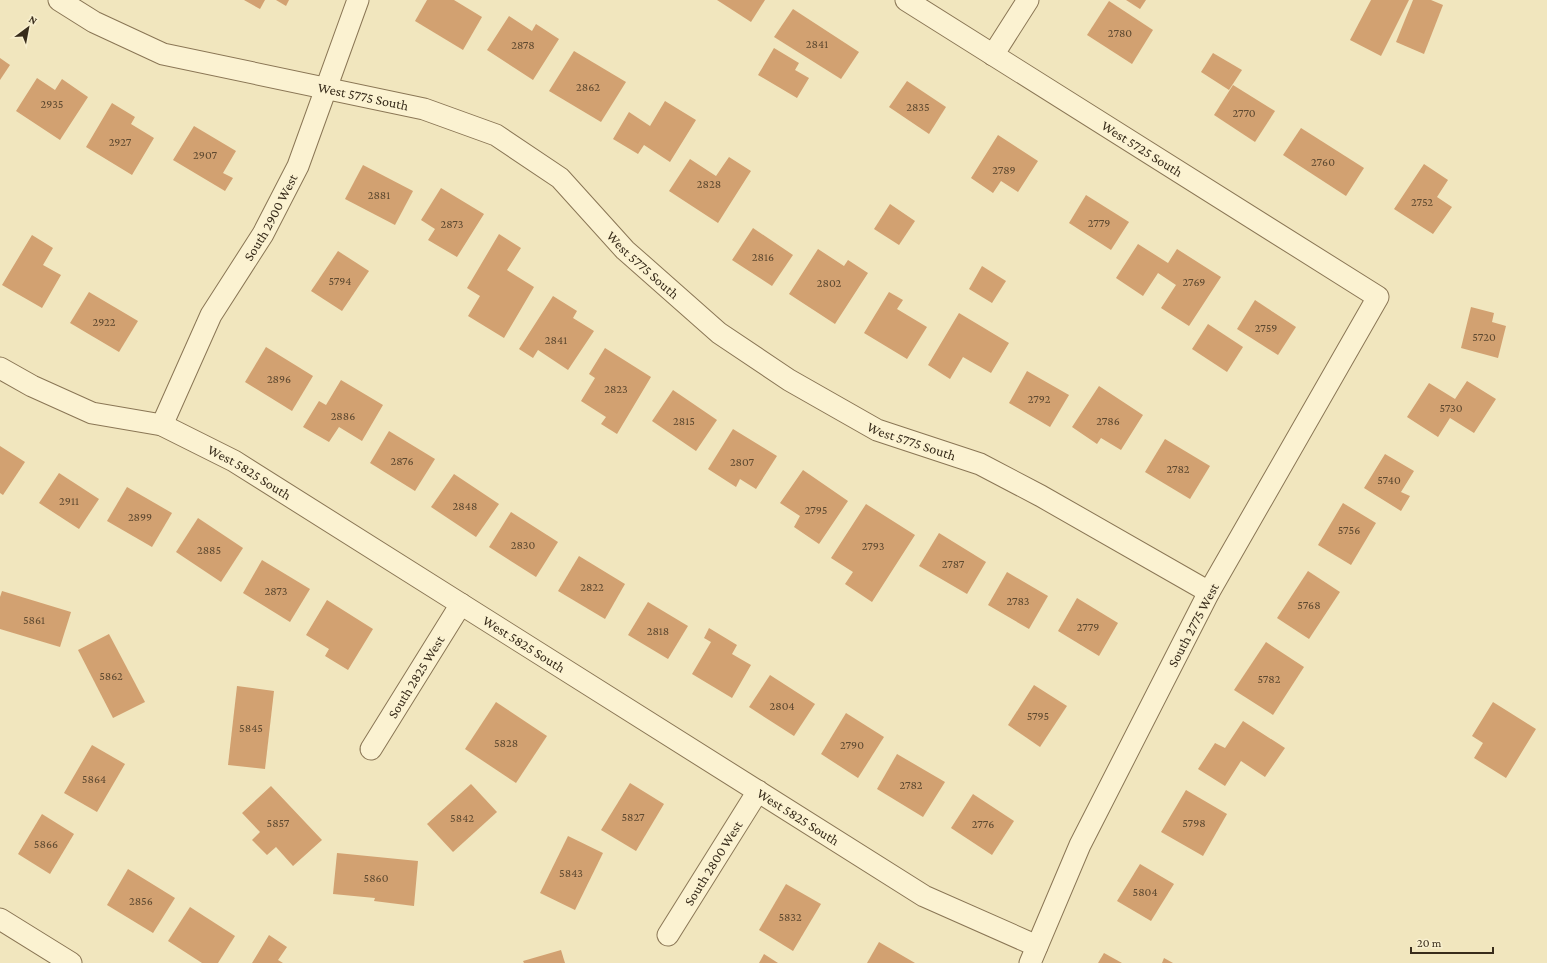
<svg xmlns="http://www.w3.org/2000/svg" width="1547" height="963" font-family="'Crimson Pro',serif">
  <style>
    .building { fill: #d2a171 }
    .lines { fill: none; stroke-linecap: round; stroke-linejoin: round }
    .minor-casing { stroke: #8a7655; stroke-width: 23 }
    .minor { stroke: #fbf2d1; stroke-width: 21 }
    .labels { text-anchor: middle; stroke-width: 3; stroke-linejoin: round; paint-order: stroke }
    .number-label { font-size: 12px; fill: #5e4930 }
    .street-label { font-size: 14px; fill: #382c1b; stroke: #f8efce }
  </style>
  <rect width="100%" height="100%" fill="#f1e6be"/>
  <g class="building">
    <polygon points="244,0 265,0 260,9"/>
    <polygon points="276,0 289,0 286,6"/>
    <polygon points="427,0 454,0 482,17 463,50 415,21"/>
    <polygon points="717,0 765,0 751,22"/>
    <polygon points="1126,0 1146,0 1140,9"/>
    <polygon points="1371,0 1409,0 1381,56 1350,40"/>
    <polygon points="1413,0 1431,0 1443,5 1424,54 1396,42"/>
    <polygon points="1109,1 1153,30 1132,64 1087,35"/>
    <polygon points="793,9 859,52 841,79 774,37"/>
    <polygon points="509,16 532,31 536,24 559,39 533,80 487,50"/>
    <polygon points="774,48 799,63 795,70 809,78 797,98 758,75"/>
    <polygon points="574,51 626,82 601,122 549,91"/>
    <polygon points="1213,53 1242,70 1229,90 1201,72"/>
    <polygon points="0,58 10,65 0,80"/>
    <polygon points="37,78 55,90 62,79 88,97 60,140 16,111"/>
    <polygon points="907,81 946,107 929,134 889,107"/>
    <polygon points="1233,85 1275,111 1255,142 1214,115"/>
    <polygon points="665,101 696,120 670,162 644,145 638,154 613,139 629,112 650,126"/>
    <polygon points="112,103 135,117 131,124 154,138 132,175 86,147"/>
    <polygon points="194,126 236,151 223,173 233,178 225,191 173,160"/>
    <polygon points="1301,128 1364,168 1346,196 1283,155"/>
    <polygon points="998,135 1038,161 1018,192 1001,181 993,193 971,178"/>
    <polygon points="729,157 751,171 718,223 669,191 690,159 716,176"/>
    <polygon points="1424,164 1448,180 1437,197 1452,207 1433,234 1394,209"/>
    <polygon points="363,165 413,191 395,225 345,199"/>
    <polygon points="441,188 484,214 457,257 428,240 435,229 421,220"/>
    <polygon points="1086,195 1129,222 1111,250 1069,223"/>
    <polygon points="890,204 915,221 899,245 874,229"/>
    <polygon points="753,228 793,255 772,286 732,260"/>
    <polygon points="499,234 521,248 507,270 534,287 504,338 468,316 480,296 467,288"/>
    <polygon points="32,235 53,248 43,265 61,275 42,308 2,285"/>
    <polygon points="1138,244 1168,263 1177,249 1221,277 1189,326 1161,308 1176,285 1158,273 1143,296 1116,278"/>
    <polygon points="818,249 844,266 848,260 868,273 835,324 789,294"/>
    <polygon points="338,251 369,271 342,311 311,291"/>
    <polygon points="982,266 1006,281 992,303 969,289"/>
    <polygon points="89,292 138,321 119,352 70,323"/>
    <polygon points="889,292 903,300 897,309 927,327 907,359 864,333"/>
    <polygon points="553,296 577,311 573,318 594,331 568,370 538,350 533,358 519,349"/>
    <polygon points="1255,300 1296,327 1278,355 1237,329"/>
    <polygon points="1471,307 1494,313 1492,322 1506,326 1498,358 1461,348"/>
    <polygon points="959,313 1009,343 991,373 963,357 950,379 928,365"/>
    <polygon points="1208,324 1243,347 1227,372 1192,349"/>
    <polygon points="266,347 313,376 292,411 245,382"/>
    <polygon points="605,348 651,377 617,434 601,424 606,417 581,401 595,378 589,374"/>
    <polygon points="1027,371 1069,395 1050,427 1009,403"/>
    <polygon points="341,380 383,405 362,441 339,427 329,442 303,427 319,401 326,405"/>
    <polygon points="1467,381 1496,399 1474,433 1450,418 1438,437 1407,417 1429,383 1455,399"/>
    <polygon points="1099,386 1143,415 1121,450 1101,438 1097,444 1072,427"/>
    <polygon points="673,390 717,420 696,451 652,421"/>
    <polygon points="733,429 777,456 756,489 740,479 736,487 708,469"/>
    <polygon points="389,431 435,459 415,491 370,463"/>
    <polygon points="1165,439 1210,466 1190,499 1145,472"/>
    <polygon points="0,446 25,462 3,495 0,493"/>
    <polygon points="1385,454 1414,471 1401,492 1410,496 1401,511 1364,488"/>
    <polygon points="803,470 848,501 819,544 794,527 800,516 780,503"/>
    <polygon points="59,473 99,499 79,529 39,503"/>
    <polygon points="454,474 499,504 476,537 431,507"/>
    <polygon points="127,487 172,513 152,547 107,521"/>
    <polygon points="1343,503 1376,523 1351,565 1318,545"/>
    <polygon points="866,504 915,535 872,602 845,584 853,572 831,558"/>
    <polygon points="511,512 558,542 536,577 489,547"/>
    <polygon points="198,518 243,548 221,582 176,552"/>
    <polygon points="939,533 986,562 967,594 919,566"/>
    <polygon points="579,556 625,584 605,619 558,591"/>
    <polygon points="262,560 310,589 290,622 243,593"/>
    <polygon points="1308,571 1340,592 1309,639 1277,618"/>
    <polygon points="1007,572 1048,596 1029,629 988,605"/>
    <polygon points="2,591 71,612 60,647 0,629 0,597"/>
    <polygon points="1077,598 1118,623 1099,656 1058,631"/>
    <polygon points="327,600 373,629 348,670 325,656 329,649 306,635"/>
    <polygon points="648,602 688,626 668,659 628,635"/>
    <polygon points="709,628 737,645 732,654 751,665 732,698 692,674 711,642 704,638"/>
    <polygon points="109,634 145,702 113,718 78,650"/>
    <polygon points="1266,642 1304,667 1273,715 1234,690"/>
    <polygon points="770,675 815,704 794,736 749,707"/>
    <polygon points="1034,685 1067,706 1040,747 1008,725"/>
    <polygon points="237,686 274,691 265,769 228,765"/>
    <polygon points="496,702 547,736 516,783 465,749"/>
    <polygon points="1493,702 1536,729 1506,778 1474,758 1483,743 1472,736"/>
    <polygon points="846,713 884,737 858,778 821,754"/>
    <polygon points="1243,721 1285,748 1265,777 1241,761 1225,786 1198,769 1215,743 1225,748"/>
    <polygon points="92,745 125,764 97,812 64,793"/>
    <polygon points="897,754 945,782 923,817 877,789"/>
    <polygon points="630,783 664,804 636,851 601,830"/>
    <polygon points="471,784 497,812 453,852 427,824"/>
    <polygon points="271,786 322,840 293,866 276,847 267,855 252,840 260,832 242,813"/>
    <polygon points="1186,790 1227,814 1203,856 1161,832"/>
    <polygon points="973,794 1014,821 992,855 951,828"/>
    <polygon points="42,814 74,834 50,874 18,854"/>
    <polygon points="568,836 603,853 575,910 540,893"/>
    <polygon points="337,853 418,861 414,906 374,901 375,898 333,894"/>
    <polygon points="1140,864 1174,884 1151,921 1117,901"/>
    <polygon points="128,869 175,898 153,933 107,905"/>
    <polygon points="786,884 821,904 793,951 759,930"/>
    <polygon points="190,907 235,936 218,963 202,963 168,941"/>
    <polygon points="269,935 287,947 278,960 283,963 252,963"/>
    <polygon points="879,942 915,963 867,963"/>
    <polygon points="561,950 565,963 524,963 523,961"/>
    <polygon points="1104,953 1122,963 1098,963"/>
    <polygon points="764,954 778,963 759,963"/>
    <polygon points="1164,958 1173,963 1162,963"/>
  </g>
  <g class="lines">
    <g class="minor-casing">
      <g id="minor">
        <path id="s1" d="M59,0L94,22L163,54L424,109L496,135L560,178L625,250L719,333L789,380L877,430L980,464L1041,496L1209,592"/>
        <path id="s2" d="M906,0L1378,297L1209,592L1080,845L1030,963"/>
        <polyline points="993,55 1028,0"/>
        <path id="s3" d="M0,368L32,386L92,413L162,425L234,461L924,896L1037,946"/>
        <path id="s4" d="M162,425L211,315L263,234L298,166L358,0"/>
        <path id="s5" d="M371,749L461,604"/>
        <polyline points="0,919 71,963"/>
        <path id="s6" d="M668,935L758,791"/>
      </g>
    </g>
    <use href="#minor" class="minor"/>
  </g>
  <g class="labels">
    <g class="number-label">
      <text x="1120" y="37">2780</text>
      <text x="817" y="48">2841</text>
      <text x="523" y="49">2878</text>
      <text x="588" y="91">2862</text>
      <text x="52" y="108">2935</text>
      <text x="918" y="111">2835</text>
      <text x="1244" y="117">2770</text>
      <text x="120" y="146">2927</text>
      <text x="205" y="159">2907</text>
      <text x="1323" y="166">2760</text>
      <text x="1004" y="174">2789</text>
      <text x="709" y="188">2828</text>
      <text x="379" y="199">2881</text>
      <text x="1422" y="206">2752</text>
      <text x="1099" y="227">2779</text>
      <text x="452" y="228">2873</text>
      <text x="763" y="261">2816</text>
      <text x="340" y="285">5794</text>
      <text x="1194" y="286">2769</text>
      <text x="829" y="287">2802</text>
      <text x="104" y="326">2922</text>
      <text x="1266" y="332">2759</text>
      <text x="1484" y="341">5720</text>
      <text x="556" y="344">2841</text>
      <text x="279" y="383">2896</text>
      <text x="616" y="393">2823</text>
      <text x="1039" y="403">2792</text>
      <text x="1451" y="412">5730</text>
      <text x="343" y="420">2886</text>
      <text x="684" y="425">2815</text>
      <text x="1108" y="425">2786</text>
      <text x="402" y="465">2876</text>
      <text x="742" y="466">2807</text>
      <text x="1178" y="473">2782</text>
      <text x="1389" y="484">5740</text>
      <text x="69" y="505">2911</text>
      <text x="465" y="510">2848</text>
      <text x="816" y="514">2795</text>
      <text x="140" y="521">2899</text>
      <text x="1349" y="534">5756</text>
      <text x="523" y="549">2830</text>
      <text x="873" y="550">2793</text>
      <text x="209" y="554">2885</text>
      <text x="953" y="568">2787</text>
      <text x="592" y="591">2822</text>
      <text x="276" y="595">2873</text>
      <text x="1018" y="605">2783</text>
      <text x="1309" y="609">5768</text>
      <text x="34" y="624">5861</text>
      <text x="1088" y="631">2779</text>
      <text x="658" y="635">2818</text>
      <text x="111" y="680">5862</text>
      <text x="1269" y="683">5782</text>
      <text x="782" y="710">2804</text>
      <text x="1038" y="720">5795</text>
      <text x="251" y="732">5845</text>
      <text x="506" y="747">5828</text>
      <text x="852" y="749">2790</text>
      <text x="94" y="783">5864</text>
      <text x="911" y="789">2782</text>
      <text x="633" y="821">5827</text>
      <text x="462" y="822">5842</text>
      <text x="278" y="827">5857</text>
      <text x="1194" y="827">5798</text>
      <text x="983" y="828">2776</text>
      <text x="46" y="848">5866</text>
      <text x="571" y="877">5843</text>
      <text x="376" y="882">5860</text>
      <text x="1145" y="896">5804</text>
      <text x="141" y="905">2856</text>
      <text x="790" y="921">5832</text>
    </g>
    <g class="street-label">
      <text dy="5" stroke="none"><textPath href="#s1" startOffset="322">West 5775 South</textPath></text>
      <text dy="5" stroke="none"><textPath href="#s2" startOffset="279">West 5725 South</textPath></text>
      <text dy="5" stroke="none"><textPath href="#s4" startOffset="235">South 2900 West</textPath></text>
      <text dy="5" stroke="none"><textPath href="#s1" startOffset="658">West 5775 South</textPath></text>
      <text dy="5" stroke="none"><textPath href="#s1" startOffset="982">West 5775 South</textPath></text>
      <text dy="5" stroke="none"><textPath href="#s3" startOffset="273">West 5825 South</textPath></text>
      <text transform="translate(1193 625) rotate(-62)" y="5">South 2775 West</text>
      <text dy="5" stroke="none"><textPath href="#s3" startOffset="597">West 5825 South</textPath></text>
      <text dy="5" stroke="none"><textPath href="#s5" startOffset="85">South 2825 West</textPath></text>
      <text dy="5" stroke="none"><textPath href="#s3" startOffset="921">West 5825 South</textPath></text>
      <text dy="5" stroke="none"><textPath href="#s6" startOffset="85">South 2800 West</textPath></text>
    </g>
  </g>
  <g transform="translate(28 28) rotate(32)" stroke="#f8efce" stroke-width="3" paint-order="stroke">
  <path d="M0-3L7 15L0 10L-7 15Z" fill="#382c1b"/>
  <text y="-6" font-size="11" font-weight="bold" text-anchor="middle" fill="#382c1b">N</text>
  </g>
  <path d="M1411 947v6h82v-6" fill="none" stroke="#382c1b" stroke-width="2"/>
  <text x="1417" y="947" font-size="12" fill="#382c1b" stroke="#f8efce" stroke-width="3" paint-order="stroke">20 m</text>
</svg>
